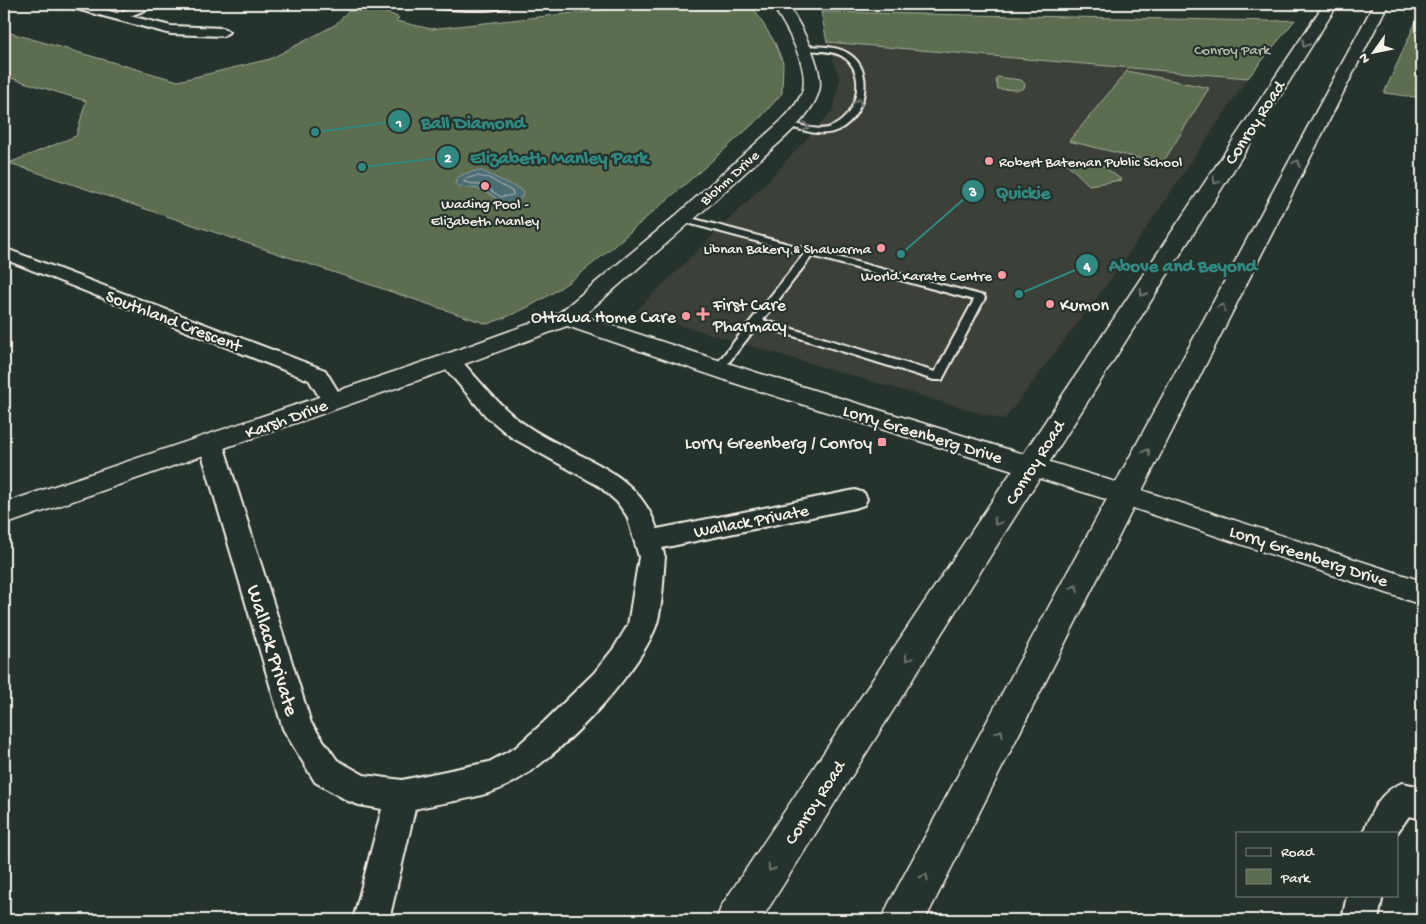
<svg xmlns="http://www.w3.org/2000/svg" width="1426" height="924" font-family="'Gochi Hand',sans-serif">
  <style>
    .built { fill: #3b4039 }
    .green { fill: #5d6d50; stroke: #a8af9c }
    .water { fill: #4c6d73; stroke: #8fa2a2 }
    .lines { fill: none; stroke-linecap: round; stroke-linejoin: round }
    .shore { stroke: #b1bcb9; stroke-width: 1 }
    .service-casing { stroke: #f4f1e8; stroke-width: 4 }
    .minor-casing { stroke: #f4f1e8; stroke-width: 4 }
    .tertiary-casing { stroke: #f4f1e8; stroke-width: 3 }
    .secondary-casing { stroke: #f4f1e8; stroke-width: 3 }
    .service { fill: #26332d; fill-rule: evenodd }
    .minor { fill: #26332d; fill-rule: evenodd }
    .tertiary { fill: #26332d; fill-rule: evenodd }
    .secondary { fill: #26332d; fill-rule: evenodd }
    .oneway { stroke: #6e766e }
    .poi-dot { fill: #ff9aa2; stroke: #26332d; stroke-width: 2 }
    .labels { text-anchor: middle; stroke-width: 4.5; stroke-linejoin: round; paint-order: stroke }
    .far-park-label { font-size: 15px; fill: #b8bcab; stroke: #26332d }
    .far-poi-label { font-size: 15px; fill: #f4f1e8; stroke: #26332d; text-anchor: end }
    .far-street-label { font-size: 15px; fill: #f4f1e8; stroke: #26332d }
    .street-label { font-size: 18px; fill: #f4f1e8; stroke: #26332d }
    .poi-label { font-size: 18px; fill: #f4f1e8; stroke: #26332d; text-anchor: start }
    .near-street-label { font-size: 21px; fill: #f4f1e8; stroke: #26332d }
    .leader { fill: none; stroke: #318880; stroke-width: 2 }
    .callout-dot { fill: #318880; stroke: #26332d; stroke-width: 2 }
    .mark-label { font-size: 15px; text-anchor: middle; font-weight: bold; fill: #fff }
    .callout-label { font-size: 19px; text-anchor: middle; font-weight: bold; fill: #318880; stroke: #26332d; stroke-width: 4.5; stroke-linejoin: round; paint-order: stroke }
  </style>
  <rect width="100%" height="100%" fill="#26332d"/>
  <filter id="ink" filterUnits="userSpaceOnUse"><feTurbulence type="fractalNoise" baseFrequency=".02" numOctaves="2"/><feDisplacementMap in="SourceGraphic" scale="10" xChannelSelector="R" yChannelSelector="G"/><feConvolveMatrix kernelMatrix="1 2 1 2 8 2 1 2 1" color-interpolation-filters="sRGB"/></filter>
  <g filter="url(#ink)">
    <polygon class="built" points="827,42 1093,65 1248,78 1119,268 1004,420 635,312 765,184 833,110 840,80"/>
    <g class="green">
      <path d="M654,4H751L775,43L783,63L782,93L762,116C724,150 686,184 647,217C598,260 551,304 487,324L9,163L76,136L86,101L4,76V31L178,81L270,59L335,25L348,11C363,11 385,9 399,18L396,21L431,29Z"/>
      <polygon points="1422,8 1422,98 1384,93"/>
      <polygon points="821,12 1271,21 1295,20 1248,78 827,42"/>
      <polygon points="1127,71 1209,88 1162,164 1069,141"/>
      <polygon points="997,77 1021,80 1025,84 1024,88 1018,90 998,89 996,80"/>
      <polygon points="1077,157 1096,161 1122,180 1089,185 1062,159"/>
    </g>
    <path class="water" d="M482,171L519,189L523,193L522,197C502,213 497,195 483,190C473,187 464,190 455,184L456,179C463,173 472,171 482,171Z"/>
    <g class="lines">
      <polygon class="shore" points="477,176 489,178 513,192 513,195 501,197 484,186 464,182 465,179"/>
      <g class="service-casing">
        <g id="service">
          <path d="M803,46C818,47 836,45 849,54C876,71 865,116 840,129C829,135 817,134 806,131C799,129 790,128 784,124L788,122C802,125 819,133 833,126C858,115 868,71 842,56C830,49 814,52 801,49V47Z"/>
          <path d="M683,216L984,296L985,298L942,380H934L758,325L722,371H714L712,369L714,367L804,254L680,221V217ZM812,256L974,300L935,372L763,320Z"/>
        </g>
      </g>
      <g class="minor-casing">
        <g id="minor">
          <polygon points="63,4 82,4 117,13 142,4 158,4 156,6 130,16 171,26 223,28 229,32 223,36 171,34 65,6"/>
          <path d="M415,4H511C500,15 438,8 421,7Z"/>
          <polygon points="4,248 325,370 344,401 341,406 333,408 325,406 309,380 4,259"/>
          <path d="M450,355L457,356C479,380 500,408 527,426C575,459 637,467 657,529L855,490L864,493L867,499L864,505L855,508L662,548L665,557C663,578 663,609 655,629C634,679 553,765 504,787C479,799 443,802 415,809L389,920H353L382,809L359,805L348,801L315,782L283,729L199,444L203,438L211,436L219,438L223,444L311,723L337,760L364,775L402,780L489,762L515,748L544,722L594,673L614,648L628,625L639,557L627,516L617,502L599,486L511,437L486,416L439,361L443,356Z"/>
          <path d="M1402,783L1422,787V819L1409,816L1397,833H1363C1372,811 1379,792 1402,783Z"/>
          <polygon points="1347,895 1383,895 1378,920 1342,920"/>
        </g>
      </g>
      <g class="tertiary-casing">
        <path id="tertiary" d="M771,4H785L789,7C801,25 825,70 819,91C811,120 770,150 748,170C694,220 639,268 583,316L758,373L1135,488L1422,581V605L1115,502L740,385L567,326L459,366L4,525V503L441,356L559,313L673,218L782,120C789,112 798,104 802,92C811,69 785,23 771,4Z"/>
      </g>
      <g class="secondary-casing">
        <g id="secondary">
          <polygon points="1324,4 1338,4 761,920 716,920 722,905"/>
          <polygon points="1374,4 1388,4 925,920 882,920 888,905"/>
        </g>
      </g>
      <use href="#service" class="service"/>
      <use href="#minor" class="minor"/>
      <use href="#tertiary" class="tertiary"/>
      <use href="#secondary" class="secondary"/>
    </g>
    <defs><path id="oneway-chevron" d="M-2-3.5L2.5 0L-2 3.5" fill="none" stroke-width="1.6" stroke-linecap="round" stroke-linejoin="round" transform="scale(1.25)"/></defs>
    <g class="oneway">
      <use href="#oneway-chevron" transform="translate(1305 44) rotate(123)"/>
      <use href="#oneway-chevron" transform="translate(858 102) rotate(-74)"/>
      <use href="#oneway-chevron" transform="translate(806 127) rotate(11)"/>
      <use href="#oneway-chevron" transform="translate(1297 163) rotate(-62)"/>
      <use href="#oneway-chevron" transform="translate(1216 181) rotate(123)"/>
      <use href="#oneway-chevron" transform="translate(1143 293) rotate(123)"/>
      <use href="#oneway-chevron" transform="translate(1222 307) rotate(-62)"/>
      <use href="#oneway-chevron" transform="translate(1147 452) rotate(-62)"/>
      <use href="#oneway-chevron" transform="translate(997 522) rotate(123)"/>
      <use href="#oneway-chevron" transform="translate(1075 588) rotate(-63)"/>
      <use href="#oneway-chevron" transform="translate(908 658) rotate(123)"/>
      <use href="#oneway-chevron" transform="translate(1000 733) rotate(-63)"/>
      <use href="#oneway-chevron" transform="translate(771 868) rotate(123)"/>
      <use href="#oneway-chevron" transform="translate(925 877) rotate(-63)"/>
    </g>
  </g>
  <g class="poi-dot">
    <circle cx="989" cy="161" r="5"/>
    <circle cx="485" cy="186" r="5"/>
    <circle cx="881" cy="248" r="5"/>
    <circle cx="1002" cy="275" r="5"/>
    <circle cx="1050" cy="304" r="5"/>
    <path d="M700.5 306.5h5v5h5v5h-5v5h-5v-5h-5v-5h5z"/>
    <circle cx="686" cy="316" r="5"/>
    <rect x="877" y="437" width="10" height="10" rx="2.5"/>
  </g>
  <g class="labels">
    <g class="far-park-label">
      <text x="1232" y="54">Conroy Park</text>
    </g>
    <g class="far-poi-label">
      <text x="999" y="166" text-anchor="start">Robert Bateman Public School</text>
      <text x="485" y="208" text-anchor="middle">Wading Pool -<tspan x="485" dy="17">Elizabeth Manley</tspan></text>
      <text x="871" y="253">Libnan Bakery &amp; Shawarma</text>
      <text x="992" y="280">World Karate Centre</text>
    </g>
    <g class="far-street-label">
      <text transform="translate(729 177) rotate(-42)" y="5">Blohm Drive</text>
    </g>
    <g class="street-label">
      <text transform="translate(1254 122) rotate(-57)" y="6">Conroy Road</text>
      <text transform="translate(174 320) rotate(21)" y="6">Southland Crescent</text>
      <text transform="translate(286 418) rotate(-20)" y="6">Karsh Drive</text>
      <text transform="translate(923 433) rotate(17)" y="6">Lorry Greenberg Drive</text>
      <text transform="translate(1034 462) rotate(-58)" y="6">Conroy Road</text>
      <text transform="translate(751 520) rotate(-11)" y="6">Wallack Private</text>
      <text transform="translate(1309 555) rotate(18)" y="6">Lorry Greenberg Drive</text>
      <text transform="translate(814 802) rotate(-57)" y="6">Conroy Road</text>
    </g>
    <g class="poi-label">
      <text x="713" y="310">First Care<tspan x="713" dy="21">Pharmacy</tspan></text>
      <text x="1060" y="310">Kumon</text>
      <text x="676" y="322" text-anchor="end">Ottawa Home Care</text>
      <text x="872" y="448" text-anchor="end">Lorry Greenberg / Conroy</text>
    </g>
    <g class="near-street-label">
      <text transform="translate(274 650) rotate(73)" y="7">Wallack Private</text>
    </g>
  </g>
  <path class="leader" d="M315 132L399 121M362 167L448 157M901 254L973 191M1019 294L1087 265"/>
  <g class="callout-dot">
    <circle cx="315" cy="132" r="5"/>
    <circle cx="362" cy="167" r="5"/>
    <circle cx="901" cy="254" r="5"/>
    <circle cx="1019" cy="294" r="5"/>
    <circle cx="399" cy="121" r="12"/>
    <circle cx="448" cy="157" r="12"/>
    <circle cx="973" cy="191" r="12"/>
    <circle cx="1087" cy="265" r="12"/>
  </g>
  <g class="mark-label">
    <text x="399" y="127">1</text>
    <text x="448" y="162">2</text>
    <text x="973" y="196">3</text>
    <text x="1087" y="270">4</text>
  </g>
  <g class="callout-label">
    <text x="473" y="128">Ball Diamond</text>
    <text x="559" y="163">Elizabeth Manley Park</text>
    <text x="1023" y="198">Quickie</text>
    <text x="1183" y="271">Above and Beyond</text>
  </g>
  <rect width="1426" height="924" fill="none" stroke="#26332d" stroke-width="20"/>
  <rect x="10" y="10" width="1406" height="904" fill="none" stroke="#f4f1e8" stroke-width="2" filter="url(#ink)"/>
  <rect x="1236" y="832" width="162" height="65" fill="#26332d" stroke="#787f78"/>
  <rect x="1246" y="848" width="25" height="8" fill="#26332d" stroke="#787f78"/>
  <text x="1281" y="856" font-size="15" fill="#f4f1e8">Road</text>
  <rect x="1246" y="869" width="25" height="15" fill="#5d6d50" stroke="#787f78"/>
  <text x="1281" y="882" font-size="15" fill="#f4f1e8">Park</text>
  <g transform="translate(1374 52) rotate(237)" stroke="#26332d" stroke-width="4" paint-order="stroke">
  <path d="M0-4L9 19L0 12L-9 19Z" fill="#f4f1e8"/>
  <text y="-8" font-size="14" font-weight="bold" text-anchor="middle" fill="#f4f1e8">N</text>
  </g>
</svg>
